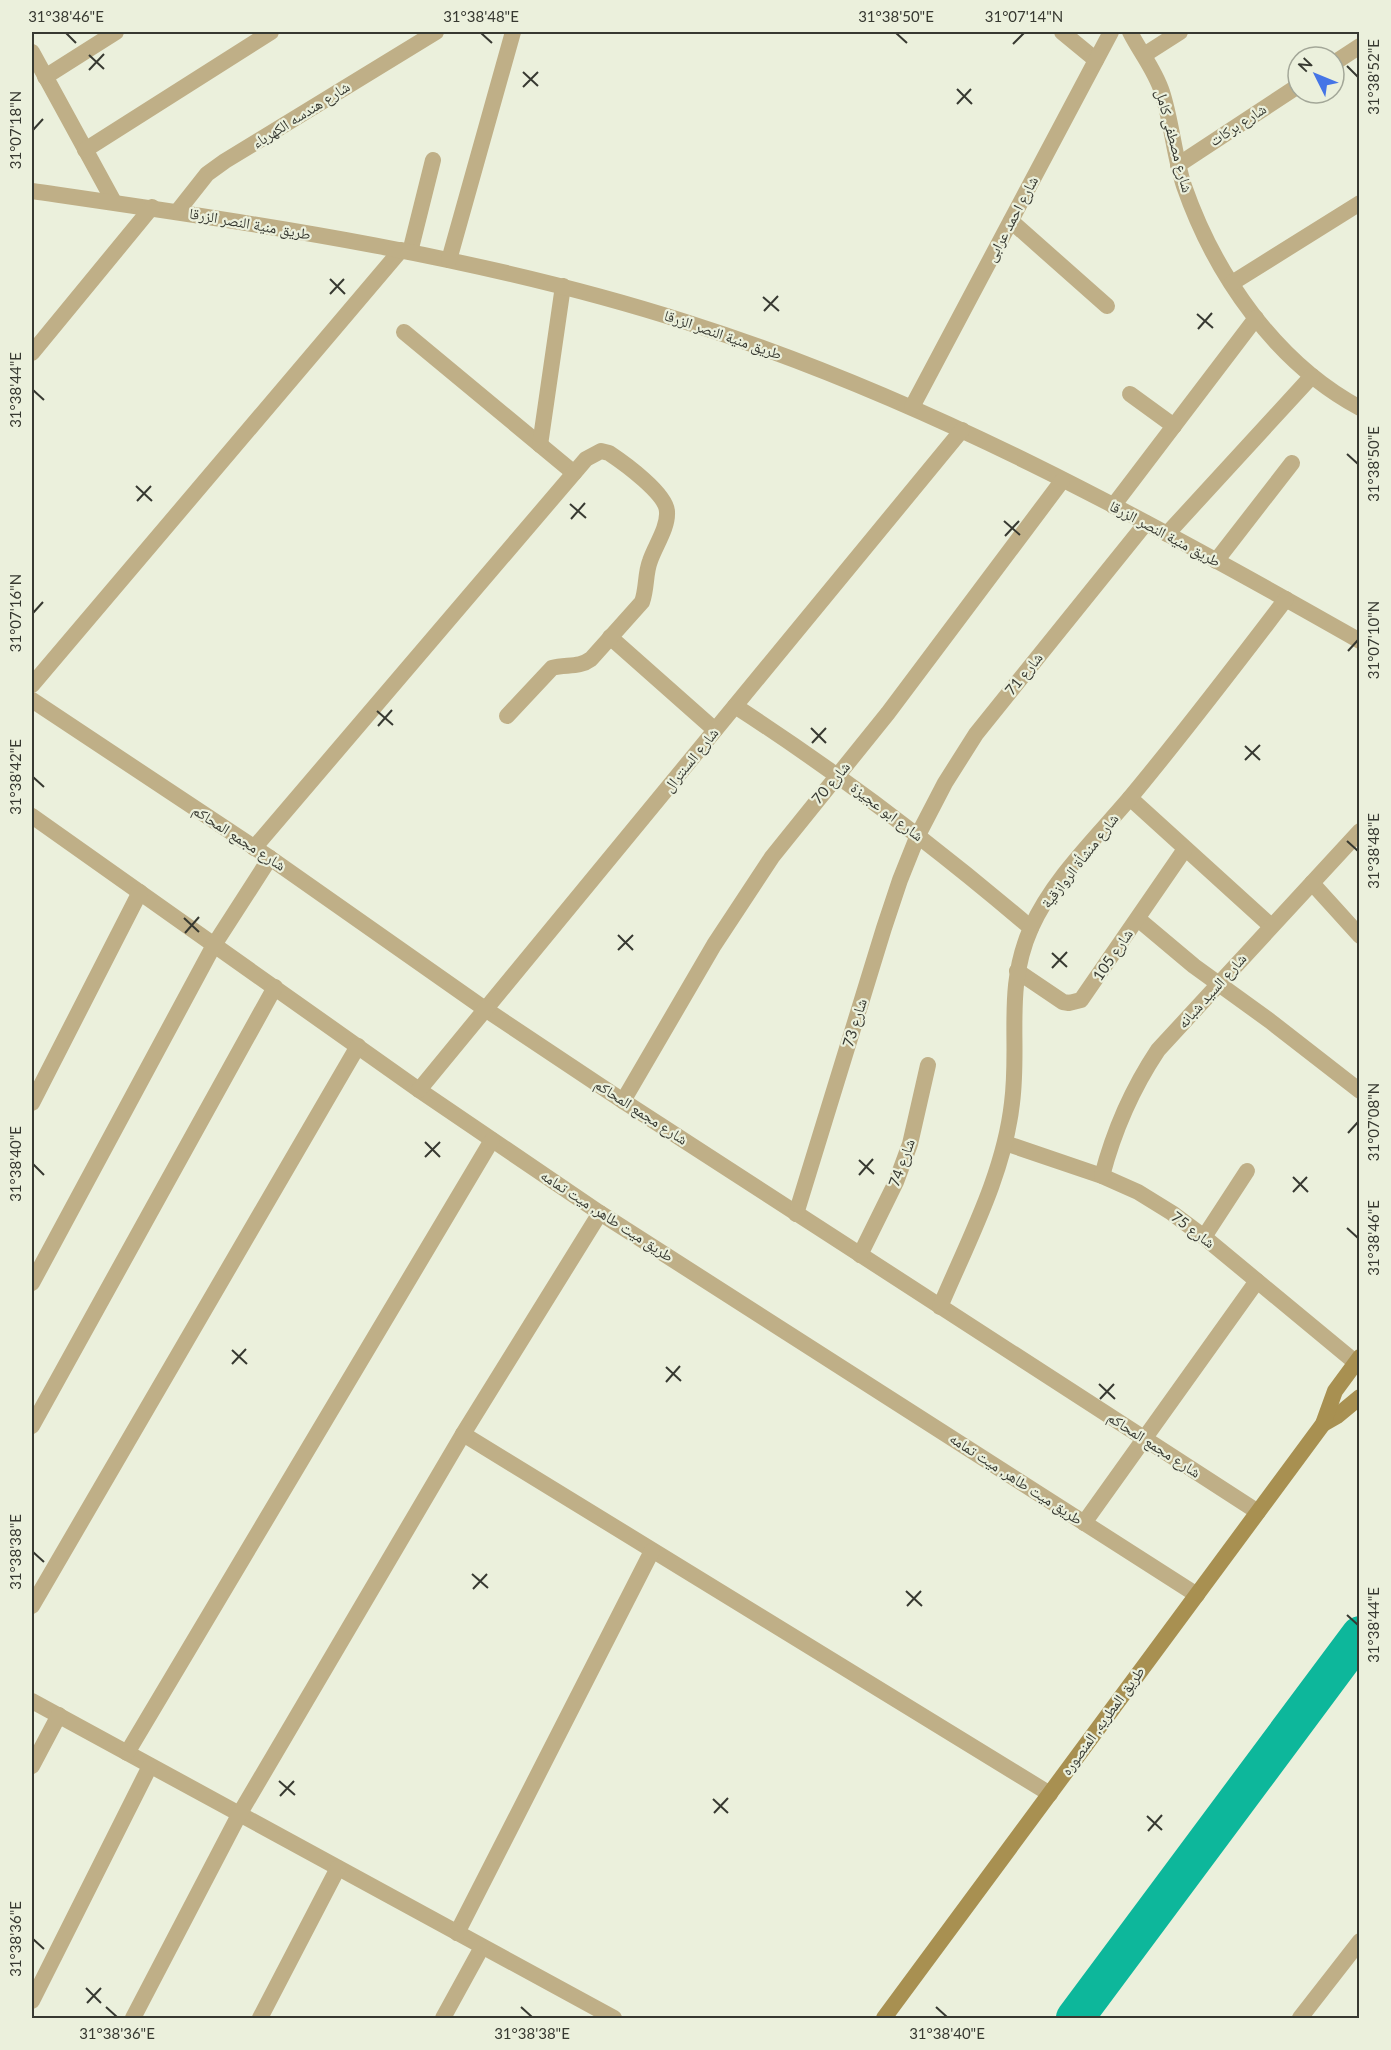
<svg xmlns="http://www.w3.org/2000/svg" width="1391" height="2050" font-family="Lato,'Noto Naskh Arabic',sans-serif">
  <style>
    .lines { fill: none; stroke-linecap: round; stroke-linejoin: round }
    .canal { stroke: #0db79b; stroke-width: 38 }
    .service { stroke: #bfaf87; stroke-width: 16 }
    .minor { stroke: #bfaf87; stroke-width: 16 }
    .tertiary { stroke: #bfaf87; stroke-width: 16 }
    .secondary { stroke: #a89051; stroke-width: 16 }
    .ticks { fill: none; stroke: #373931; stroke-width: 2 }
    .labels { text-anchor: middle; stroke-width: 4.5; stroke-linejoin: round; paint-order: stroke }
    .street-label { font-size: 15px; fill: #373931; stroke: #ebf0dc }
    .neatline { fill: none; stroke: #373931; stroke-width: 2 }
    .ticks-label { font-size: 15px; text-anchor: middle; fill: #373931 }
  </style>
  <rect width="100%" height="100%" fill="#ebf0dc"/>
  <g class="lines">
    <polyline class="canal" points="1075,2018 1360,1635"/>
    <g class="service">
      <polyline points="410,252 433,160"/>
      <polyline points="404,332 574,473"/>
      <polyline points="1130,394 1174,426"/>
      <polyline points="540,445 563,286"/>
      <polyline points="610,637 715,730"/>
      <polyline points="32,685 401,250"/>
      <path d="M254,848L586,459L601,451L609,453C624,463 667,494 667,512C668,528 655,546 650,561C645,574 647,588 642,602L591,659C579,668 566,664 552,668L507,716"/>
      <polyline points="1204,1237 1247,1171"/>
    </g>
    <g class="minor">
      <polyline points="1062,32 1096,60"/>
      <path d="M1130,32C1140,52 1155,70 1162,92C1172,123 1174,156 1184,186C1215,275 1276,363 1360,408"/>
      <polyline points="32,52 114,202"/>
      <polyline points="1144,55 1180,32"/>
      <polyline points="1334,63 1360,46"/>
      <polyline points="45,77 116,32"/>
      <polyline points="85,150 271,32"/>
      <polyline points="1178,165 1298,86"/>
      <path d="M32,191C251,223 474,254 686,322C923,397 1144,518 1360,641"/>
      <polyline points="177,212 207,174 225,161 436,32"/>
      <polyline points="1011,221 1107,306"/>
      <polyline points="449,260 513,32"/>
      <polyline points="1232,283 1360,203"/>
      <polyline points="32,353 152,207"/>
      <polyline points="912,407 1111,32"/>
      <polyline points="1113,506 1256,318"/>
      <polyline points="1167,534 1312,376"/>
      <polyline points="1216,561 1292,463"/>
      <polyline points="32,700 270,858 485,1009 623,1101 1258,1512"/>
      <path d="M735,706C840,774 936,847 1031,928"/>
      <polyline points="1130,798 1271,926"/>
      <polyline points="32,816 419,1090 600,1213 1197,1595"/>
      <polyline points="1312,883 1360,936"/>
      <polyline points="1138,919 1194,966 1270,1021 1360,1091"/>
      <polyline points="1017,971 1063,1002 1069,1003 1081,1000 1185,849"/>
      <polyline points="419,1090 962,430"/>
      <polyline points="623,1101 714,945 772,857 888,713 1062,481"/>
      <polyline points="32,1103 140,892"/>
      <polyline points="1005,1143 1102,1176 1138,1192 1172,1213 1204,1237 1355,1362"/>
      <path d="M1102,1176C1114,1130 1132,1089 1158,1050L1360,831"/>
      <polyline points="796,1214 884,928 900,880 918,835 945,783 976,734 1146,523"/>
      <polyline points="860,1255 896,1182 910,1144 928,1065"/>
      <polyline points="32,1283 214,945 270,858"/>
      <path d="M940,1307C968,1241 1004,1174 1012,1103C1020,1041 1004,989 1031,928C1053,879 1095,839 1129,799C1183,734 1235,666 1286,599"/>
      <polyline points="32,1426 275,987"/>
      <polyline points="463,1434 1050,1794"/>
      <polyline points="1084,1523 1257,1281"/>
      <polyline points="32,1606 358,1046"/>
      <polyline points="32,1701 614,2018"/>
      <polyline points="127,1753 492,1140"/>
      <polyline points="32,1766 59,1715"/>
      <polyline points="457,1933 652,1551"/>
      <polyline points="32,2001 150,1766"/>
      <polyline points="133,2018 240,1813 463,1434 600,1213"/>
      <polyline points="260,2018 338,1868"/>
      <polyline points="443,2018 482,1947"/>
    </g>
    <polyline class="tertiary" points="1300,2018 1360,1941"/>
    <g class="secondary">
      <polyline points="1323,1424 1337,1416 1360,1397"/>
      <polyline points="884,2018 1323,1424 1335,1391 1360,1357"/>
    </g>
  </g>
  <path class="ticks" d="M66,33L76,43M481,33L492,43M896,33L907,43M1013,44L1024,33M89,55L104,69M1347,66L1358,77M89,70L104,54M523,72L538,86M523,87L538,72M957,89L972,104M957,104L971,89M33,130L43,119M330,279L345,294M330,294L344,279M763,297L779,311M764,311L778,296M1197,314L1213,328M1198,329L1212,313M33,390L44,400M1347,454L1358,464M136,486L152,501M137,501L151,486M570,504L586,518M571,519L585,503M1004,521L1020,535M1005,536L1019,521M33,613L43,602M1348,651L1358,640M377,711L393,725M378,726L392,710M811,728L826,743M812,743L826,728M1245,746L1260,760M1245,760L1260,745M33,777L44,787M1347,841L1358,851M184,918L199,932M185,933L199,917M618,935L633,950M618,950L633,935M1052,953L1067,967M1052,968L1067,952M1348,1133L1358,1122M425,1142L440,1157M425,1157L440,1142M859,1160L874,1174M33,1164L44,1175M859,1175L873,1159M1293,1177L1308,1192M1293,1192L1307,1177M1347,1228L1358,1238M232,1350L247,1364M232,1364L246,1349M666,1367L681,1381M666,1382L680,1366M1099,1384L1115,1399M1100,1399L1114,1384M33,1552L44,1562M472,1574L488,1588M473,1589L487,1574M906,1591L922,1606M907,1606L921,1591M1347,1615L1358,1625M279,1781L295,1795M280,1796L294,1781M713,1799L728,1813M714,1813L728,1798M1147,1816L1162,1830M1148,1831L1162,1815M33,1939L44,1949M86,1988L101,2003M87,2003L101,1988M106,2007L117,2017M521,2007L532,2017M936,2007L947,2017"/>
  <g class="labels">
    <g class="street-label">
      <text transform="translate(301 115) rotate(-32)" y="5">شارع هندسه الكهرباء</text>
      <text transform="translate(1238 125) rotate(-33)" y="5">شارع بركات</text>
      <text transform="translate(1174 141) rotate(75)" y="5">شارع مصطفى كامل</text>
      <text transform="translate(1012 219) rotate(-62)" y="5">شارع احمد عرابى</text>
      <text transform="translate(250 224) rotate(10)" y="5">طريق منية النصر الزرقا</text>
      <text transform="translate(723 335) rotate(19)" y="5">طريق منية النصر الزرقا</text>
      <text transform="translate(1165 534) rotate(28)" y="5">طريق منية النصر الزرقا</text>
      <text transform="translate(1024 674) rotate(-51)" y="5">شارع 71</text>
      <text transform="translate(691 760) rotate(-51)" y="5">شارع السنترال</text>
      <text transform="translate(831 783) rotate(-50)" y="5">شارع 70</text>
      <text transform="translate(887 812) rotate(37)" y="5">شارع ابو عجيزة</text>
      <text transform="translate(239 838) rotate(33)" y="5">شارع مجمع المحاكم</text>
      <text transform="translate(1080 861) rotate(-52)" y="5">شارع منشأة الروازقية</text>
      <text transform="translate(1113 955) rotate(-56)" y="5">شارع 105</text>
      <text transform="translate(1212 991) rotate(-48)" y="5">شارع السيد شبانه</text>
      <text transform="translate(855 1023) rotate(-73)" y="5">شارع 73</text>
      <text transform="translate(641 1112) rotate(33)" y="5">شارع مجمع المحاكم</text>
      <text transform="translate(902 1163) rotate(-70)" y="5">شارع 74</text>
      <text transform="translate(607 1216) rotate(33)" y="5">طريق ميت طاهر, ميت تمامه</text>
      <text transform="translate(1193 1230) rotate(37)" y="5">شارع 75</text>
      <text transform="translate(1154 1445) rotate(33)" y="5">شارع مجمع المحاكم</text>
      <text transform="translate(1016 1479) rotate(33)" y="5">طريق ميت طاهر, ميت تمامه</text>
      <text transform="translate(1103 1721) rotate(-54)" y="5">طريق المطريه, المنصوره</text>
    </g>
  </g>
  <rect width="1391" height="2050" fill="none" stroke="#ebf0dc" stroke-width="66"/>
  <g transform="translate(1316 75) rotate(313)"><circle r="28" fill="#ebf0dc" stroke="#a3a798" stroke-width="1.5"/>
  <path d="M0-4.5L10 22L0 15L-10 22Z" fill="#4575e6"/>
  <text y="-9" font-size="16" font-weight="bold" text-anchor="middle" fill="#373931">N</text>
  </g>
  <rect x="33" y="33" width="1325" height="1984" class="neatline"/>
  <g class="ticks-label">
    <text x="66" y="22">31°38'46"E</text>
    <text x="481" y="22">31°38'48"E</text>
    <text x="896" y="22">31°38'50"E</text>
    <text x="1024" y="22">31°07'14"N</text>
    <text transform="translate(1374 77) rotate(-90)" y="5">31°38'52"E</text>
    <text transform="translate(16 130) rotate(-90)" y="5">31°07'18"N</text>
    <text transform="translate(16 390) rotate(-90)" y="5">31°38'44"E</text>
    <text transform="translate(1374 464) rotate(-90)" y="5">31°38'50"E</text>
    <text transform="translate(16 613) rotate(-90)" y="5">31°07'16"N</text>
    <text transform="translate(1374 640) rotate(-90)" y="5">31°07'10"N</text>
    <text transform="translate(16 777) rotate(-90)" y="5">31°38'42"E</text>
    <text transform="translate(1374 851) rotate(-90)" y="5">31°38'48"E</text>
    <text transform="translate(1374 1122) rotate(-90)" y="5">31°07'08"N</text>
    <text transform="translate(16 1164) rotate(-90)" y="5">31°38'40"E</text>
    <text transform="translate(1374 1238) rotate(-90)" y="5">31°38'46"E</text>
    <text transform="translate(16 1552) rotate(-90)" y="5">31°38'38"E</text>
    <text transform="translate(1374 1625) rotate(-90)" y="5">31°38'44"E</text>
    <text transform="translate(16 1939) rotate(-90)" y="5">31°38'36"E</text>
    <text x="117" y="2039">31°38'36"E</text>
    <text x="532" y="2039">31°38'38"E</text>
    <text x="947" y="2039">31°38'40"E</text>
  </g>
</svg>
